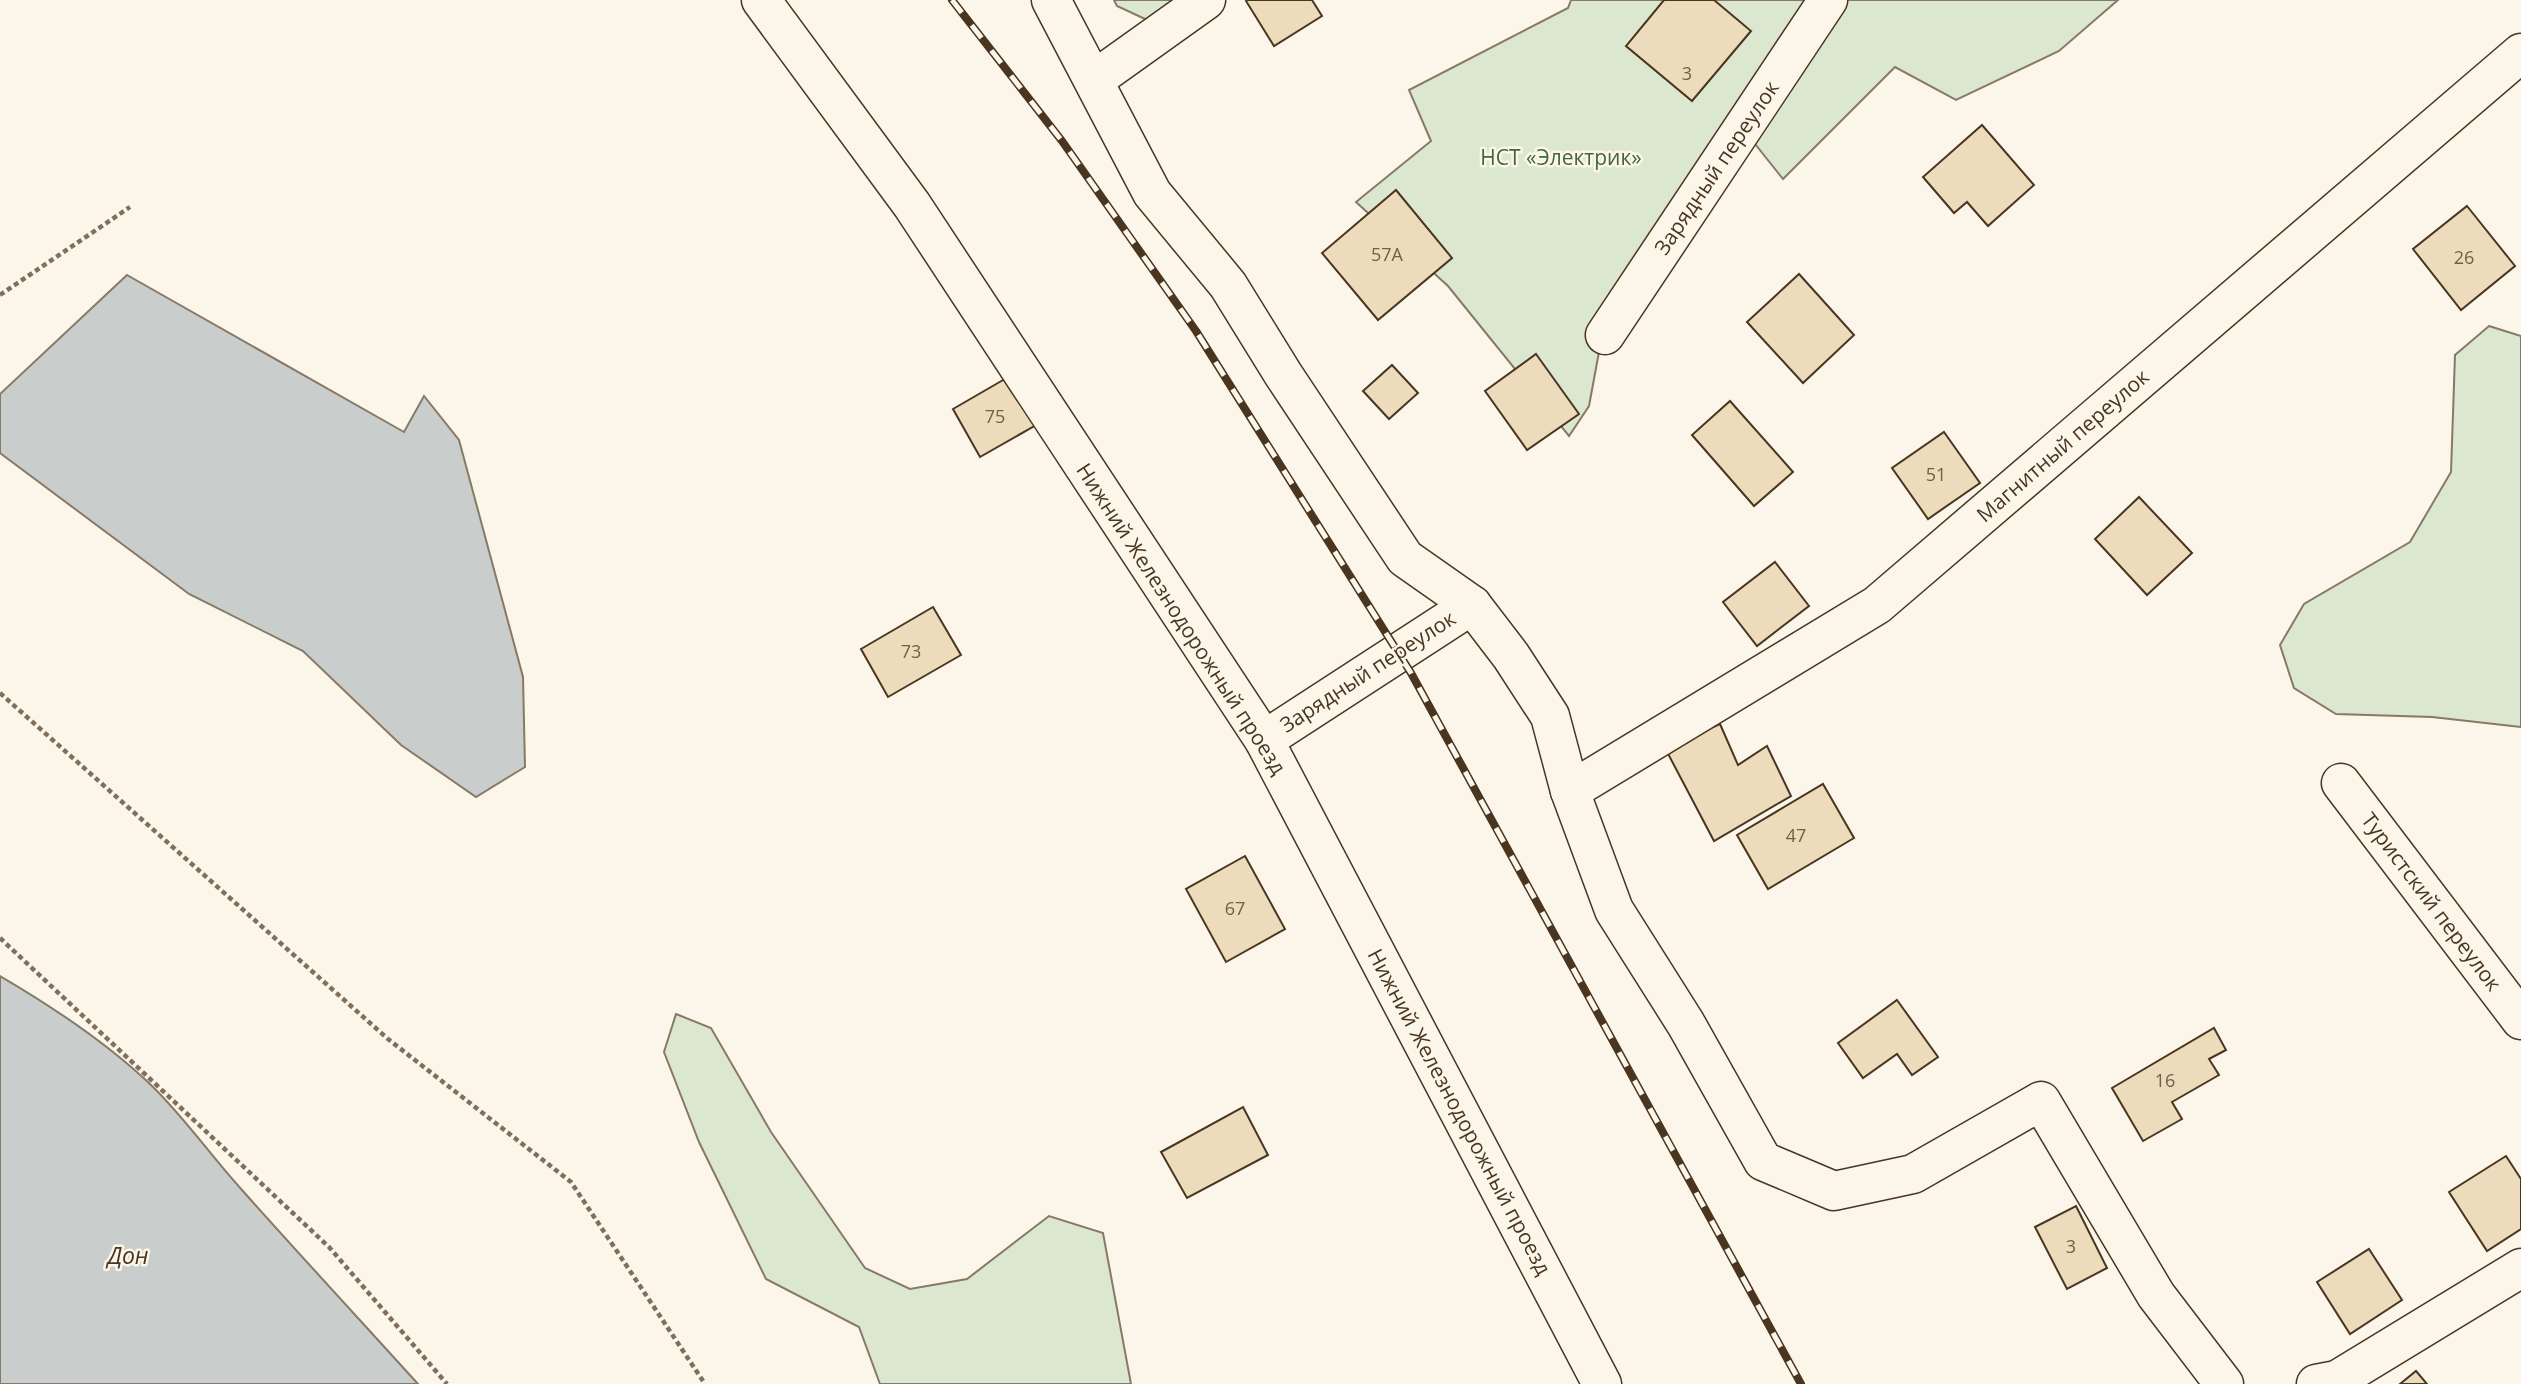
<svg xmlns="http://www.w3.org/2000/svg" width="2521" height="1384" font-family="'Open Sans',sans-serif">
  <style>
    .green { fill: #dce7d0; stroke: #887966; stroke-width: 2 }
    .water { fill: #c9cecd; stroke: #887966; stroke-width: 2 }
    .building { fill: #ecdcbc; stroke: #4a3520; stroke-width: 2 }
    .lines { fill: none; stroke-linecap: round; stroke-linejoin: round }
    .street-casing { stroke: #4a3520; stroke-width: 41 }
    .path { stroke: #7f6f5c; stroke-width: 4.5; stroke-dasharray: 5 3.5; stroke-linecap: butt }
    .street { stroke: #fbf6e9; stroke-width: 38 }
    .rail-casing { stroke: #4a3520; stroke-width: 8 }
    .rail { stroke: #fbf6e9; stroke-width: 5; stroke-dasharray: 16; stroke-linecap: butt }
    .labels { text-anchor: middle; stroke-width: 5; stroke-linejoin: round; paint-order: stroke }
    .number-label { font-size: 18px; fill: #725f47 }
    .park-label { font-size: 21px; fill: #436837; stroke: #fbf6e9 }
    .street-label { font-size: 21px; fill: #4a3520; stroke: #fbf6e9 }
    .water-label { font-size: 23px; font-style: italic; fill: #4a3520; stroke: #fbf6e9 }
  </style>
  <rect width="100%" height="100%" fill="#fbf6e9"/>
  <g class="green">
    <polygon points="1114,0 1195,0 1158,25 1117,6"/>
    <polygon points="1571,0 2118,0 2059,51 1956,100 1895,67 1783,179 1739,124 1604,325 1589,406 1569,436 1448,286 1356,202 1431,141 1409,90 1568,8"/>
    <polygon points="2489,326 2521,336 2521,727 2432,717 2336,714 2294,688 2280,645 2304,604 2410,542 2451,472 2455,355"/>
    <polygon points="676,1014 711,1028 771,1132 865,1268 910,1289 967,1279 1049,1216 1103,1233 1131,1384 880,1384 859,1327 766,1279 699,1142 664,1052"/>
  </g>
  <g class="water">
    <polygon points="127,275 404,432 424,396 459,440 523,677 525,767 476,797 401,745 303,651 189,594 0,453 0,394"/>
    <path d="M0,976C53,1007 106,1042 151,1085C185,1118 211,1156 242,1190C300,1255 359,1319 418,1384H0Z"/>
  </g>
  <g class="building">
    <polygon points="1247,0 1312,0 1322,16 1274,46 1246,1"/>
    <polygon points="1664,0 1714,0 1751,31 1692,101 1626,46"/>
    <polygon points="1982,125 2034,185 1988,226 1967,202 1954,213 1923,177"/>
    <polygon points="1396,190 1452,258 1378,320 1322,253"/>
    <polygon points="2467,206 2515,266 2461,310 2413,249"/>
    <polygon points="1799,274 1854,335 1803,383 1747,322"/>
    <polygon points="1536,354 1579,414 1527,450 1485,391"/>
    <polygon points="1392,365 1418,393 1389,419 1363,391"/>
    <polygon points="1010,376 1038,424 980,457 953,409"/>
    <polygon points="1730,401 1793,472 1754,506 1692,435"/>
    <polygon points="1944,432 1980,483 1928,519 1892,468"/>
    <polygon points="2139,497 2192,553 2147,595 2095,539"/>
    <polygon points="1775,562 1809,606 1757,646 1723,602"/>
    <polygon points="933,607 961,655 888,697 861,649"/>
    <polygon points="1720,724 1738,765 1767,746 1791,796 1714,841 1665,748"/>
    <polygon points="1823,784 1854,838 1768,889 1737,835"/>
    <polygon points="1245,856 1285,929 1226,962 1186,889"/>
    <polygon points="1897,1000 1938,1057 1912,1075 1897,1054 1863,1078 1838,1043"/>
    <polygon points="2214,1028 2226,1050 2209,1059 2219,1075 2172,1102 2182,1119 2143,1141 2112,1088"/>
    <polygon points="1243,1107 1268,1155 1187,1198 1161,1152"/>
    <polygon points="2506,1156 2521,1179 2521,1229 2487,1251 2449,1192"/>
    <polygon points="2076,1206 2107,1268 2067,1289 2035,1227"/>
    <polygon points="2369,1249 2402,1300 2350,1334 2317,1282"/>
    <polygon points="2416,1371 2427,1384 2400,1384"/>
  </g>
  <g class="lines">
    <g class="street-casing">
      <g id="street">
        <polyline points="761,0 912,205 1264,740 1602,1384"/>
        <polyline points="1051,0 1152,193 1228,285 1283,374 1405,558 1472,605 1511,656 1550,716 1570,791 1614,910 1686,1024 1763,1161 1834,1191 1913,1174 2041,1101 2156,1295 2224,1384"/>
        <polyline points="1094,80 1206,0"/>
        <polyline points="1605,335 1828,0"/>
        <polyline points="1264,740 1472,605"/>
        <polyline points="2341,783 2521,1020"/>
        <polyline points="1570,791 1877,605 2521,53"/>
        <polyline points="2316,1384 2337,1380 2521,1268"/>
      </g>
    </g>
    <g class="path">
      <polyline points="0,295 130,207"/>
      <polyline points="0,693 388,1039 571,1182 705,1384"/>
      <polyline points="0,938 329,1247 447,1384"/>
    </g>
    <use href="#street" class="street"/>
    <g class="rail-casing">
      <polyline id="rail" points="952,0 1062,141 1196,331 1411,673 1801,1384"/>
    </g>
    <use href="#rail" class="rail"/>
  </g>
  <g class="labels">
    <g class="number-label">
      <text x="1687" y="80">3</text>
      <text x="1387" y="261">57А</text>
      <text x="2464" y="264">26</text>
      <text x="995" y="423">75</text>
      <text x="1936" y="481">51</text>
      <text x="911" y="658">73</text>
      <text x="1796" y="842">47</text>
      <text x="1235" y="915">67</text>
      <text x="2165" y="1087">16</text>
      <text x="2071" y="1253">3</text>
    </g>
    <g class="park-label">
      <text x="1561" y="165">НСТ «Электрик»</text>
    </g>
    <g class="street-label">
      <text transform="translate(1717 168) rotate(-56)" y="7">Зарядный переулок</text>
      <text transform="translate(2063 446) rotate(-41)" y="7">Магнитный переулок</text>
      <text transform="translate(1181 619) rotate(57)" y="7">Нижний Железнодорожный проезд</text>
      <text transform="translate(1368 672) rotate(-33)" y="7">Зарядный переулок</text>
      <text transform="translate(2431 902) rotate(53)" y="7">Туристский переулок</text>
      <text transform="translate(1459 1112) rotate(62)" y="7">Нижний Железнодорожный проезд</text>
    </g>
    <g class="water-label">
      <text x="128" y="1264">Дон</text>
    </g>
  </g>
</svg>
